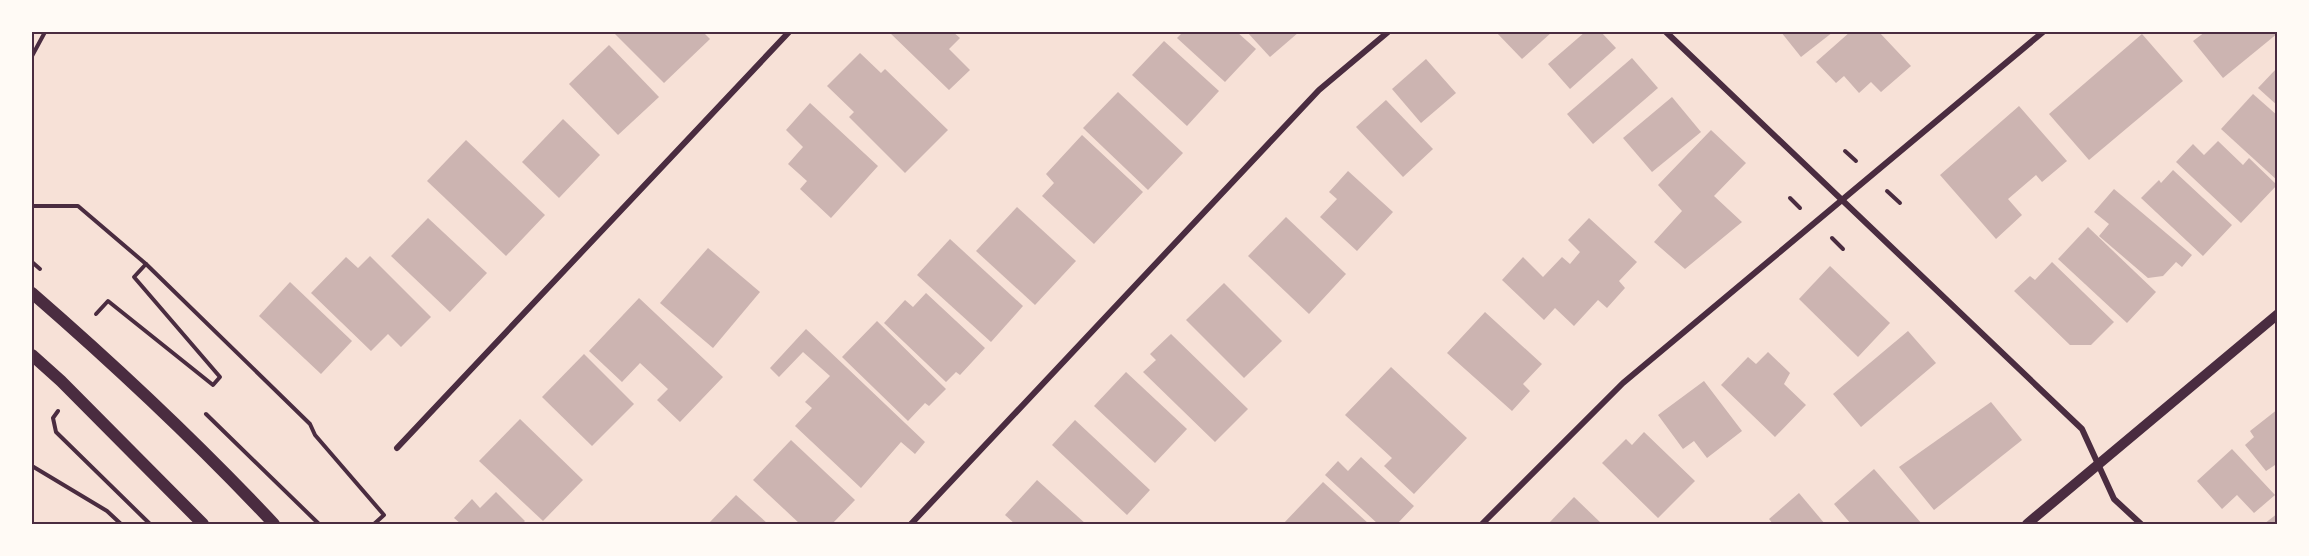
<svg xmlns="http://www.w3.org/2000/svg" width="2309" height="556" font-family="'Golos Text',sans-serif">
  <style>
    .building { fill: #ccb4b1 }
    .lines { fill: none; stroke-linecap: round; stroke-linejoin: round }
    .path { stroke: #4a2c40; stroke-width: 4 }
    .minor { stroke: #4a2c40; stroke-width: 6 }
    .tertiary { stroke: #4a2c40; stroke-width: 10 }
    .secondary { stroke: #4a2c40; stroke-width: 12 }
    .neatline { fill: none; stroke: #4a2c40; stroke-width: 2 }
  </style>
  <rect width="100%" height="100%" fill="#f7e1d7"/>
  <g class="building">
    <polygon points="616,32 703,32 710,39 664,83 614,33"/>
    <polygon points="889,32 953,32 960,38 949,49 970,70 949,90"/>
    <polygon points="1183,32 1237,32 1256,49 1225,82 1177,38"/>
    <polygon points="1247,32 1299,32 1270,57"/>
    <polygon points="1496,32 1552,32 1522,59"/>
    <polygon points="1585,32 1601,32 1616,48 1570,89 1548,64"/>
    <polygon points="1781,32 1833,32 1801,57"/>
    <polygon points="1850,32 1879,32 1911,66 1881,92 1871,82 1859,93 1844,76 1836,83 1816,62"/>
    <polygon points="2205,32 2278,32 2278,33 2223,78 2193,41"/>
    <polygon points="2142,34 2183,81 2089,160 2049,114"/>
    <polygon points="1164,41 1219,91 1187,126 1132,75"/>
    <polygon points="609,45 659,97 618,135 569,84"/>
    <polygon points="860,53 881,73 885,69 948,130 905,173 849,117 854,112 827,86"/>
    <polygon points="1632,58 1658,88 1593,144 1567,114"/>
    <polygon points="1426,59 1456,93 1421,123 1392,89"/>
    <polygon points="2276,69 2278,70 2278,106 2258,88"/>
    <polygon points="1118,92 1183,153 1148,190 1083,128"/>
    <polygon points="2253,94 2278,116 2278,181 2221,129"/>
    <polygon points="1672,97 1701,132 1652,172 1623,138"/>
    <polygon points="1386,100 1433,149 1403,177 1356,127"/>
    <polygon points="810,103 878,166 831,218 800,189 807,181 788,164 803,147 786,130"/>
    <polygon points="2019,106 2067,161 2042,182 2036,175 2008,199 2022,215 1996,239 1940,175"/>
    <polygon points="563,119 600,155 559,198 522,162"/>
    <polygon points="1711,130 1746,163 1714,196 1742,222 1685,269 1654,242 1682,211 1658,185"/>
    <polygon points="1082,135 1143,192 1094,244 1042,196 1054,183 1046,174"/>
    <polygon points="466,140 545,215 506,256 427,181"/>
    <polygon points="2218,141 2243,165 2249,158 2277,185 2241,223 2176,162 2193,144 2204,155"/>
    <polygon points="2173,170 2232,225 2203,256 2141,198 2159,180 2161,183"/>
    <polygon points="1348,171 1393,212 1357,251 1320,217 1337,199 1329,192"/>
    <polygon points="2114,189 2192,255 2182,267 2176,262 2163,276 2148,278 2099,236 2109,224 2094,212"/>
    <polygon points="1017,207 1076,261 1035,305 976,251"/>
    <polygon points="1286,217 1346,274 1309,314 1248,256"/>
    <polygon points="428,218 487,273 450,312 391,256"/>
    <polygon points="1589,218 1637,262 1619,281 1625,288 1607,308 1598,300 1574,326 1555,308 1544,320 1502,280 1523,257 1543,277 1562,257 1570,264 1580,252 1568,240"/>
    <polygon points="2088,227 2156,292 2127,323 2058,259"/>
    <polygon points="950,239 1023,306 991,342 917,275"/>
    <polygon points="708,248 760,292 713,348 660,303"/>
    <polygon points="370,256 431,317 401,347 388,334 371,351 311,293 346,257 358,268"/>
    <polygon points="2052,262 2114,322 2091,345 2070,345 2014,291 2030,276 2035,280"/>
    <polygon points="1830,266 1890,323 1858,357 1799,299"/>
    <polygon points="290,282 352,341 321,374 259,316"/>
    <polygon points="1224,283 1282,341 1244,378 1186,320"/>
    <polygon points="926,293 985,348 960,375 956,372 946,382 884,323 905,300 913,307"/>
    <polygon points="639,298 723,377 680,422 657,400 668,389 640,363 622,382 589,351"/>
    <polygon points="1485,312 1542,364 1523,384 1530,391 1512,411 1447,353"/>
    <polygon points="877,321 946,389 929,406 925,403 908,421 842,357"/>
    <polygon points="806,329 925,442 915,454 901,442 861,488 795,426 812,408 805,402 830,376 803,352 779,377 770,368"/>
    <polygon points="1908,331 1936,363 1861,427 1833,394"/>
    <polygon points="1171,334 1248,409 1215,442 1143,372 1156,360 1150,354"/>
    <polygon points="1768,352 1790,373 1784,384 1806,405 1775,437 1721,385 1748,357 1756,364"/>
    <polygon points="584,354 634,404 592,446 542,397"/>
    <polygon points="1391,367 1467,438 1414,494 1384,466 1392,458 1345,415"/>
    <polygon points="1126,372 1187,429 1155,463 1094,406"/>
    <polygon points="1704,381 1742,431 1707,458 1694,441 1683,449 1658,415"/>
    <polygon points="1991,402 2022,440 1934,510 1899,467"/>
    <polygon points="2278,409 2278,468 2275,465 2266,471 2245,445 2254,437 2250,431"/>
    <polygon points="520,419 583,480 543,521 479,461"/>
    <polygon points="1075,420 1150,490 1127,515 1052,445"/>
    <polygon points="1644,432 1695,481 1658,518 1602,463 1626,439 1632,445"/>
    <polygon points="791,440 855,500 832,524 800,524 753,480"/>
    <polygon points="2232,449 2275,495 2254,513 2237,495 2222,509 2197,481"/>
    <polygon points="1361,457 1414,506 1397,524 1378,524 1325,475 1338,461 1348,471"/>
    <polygon points="1874,469 1922,524 1851,524 1834,504"/>
    <polygon points="1037,480 1086,524 1015,524 1005,515"/>
    <polygon points="1323,482 1369,524 1283,524"/>
    <polygon points="496,492 525,521 522,524 461,524 454,518 472,499 480,508"/>
    <polygon points="1799,493 1825,524 1773,524 1769,519"/>
    <polygon points="736,495 768,524 708,524"/>
    <polygon points="1574,497 1602,524 1548,524"/>
    <polygon points="2278,513 2278,524 2264,524"/>
  </g>
  <g class="lines">
    <g class="path">
      <polyline points="32,56 45,32"/>
      <polyline points="1845,151 1856,161"/>
      <polyline points="1887,191 1900,203"/>
      <polyline points="1790,198 1800,208"/>
      <polyline points="32,206 78,206 146,264 310,424 315,435 384,515 374,524"/>
      <polyline points="1832,238 1843,249"/>
      <polyline points="32,262 40,269"/>
      <polyline points="96,314 108,301 213,385 220,377 134,277 146,264"/>
      <polyline points="58,411 53,418 56,432 150,524"/>
      <polyline points="206,414 319,524"/>
      <polyline points="32,466 107,511 121,524"/>
    </g>
    <g class="minor">
      <polyline points="1666,32 2082,429 2114,499 2141,524"/>
      <polyline points="397,448 789,32"/>
      <polyline points="911,524 1319,90 1388,32"/>
      <polyline points="1482,524 1623,383 2043,32"/>
    </g>
    <polyline class="tertiary" points="2027,524 2278,314"/>
    <g class="secondary">
      <path d="M32,293C116,366 198,443 274,524"/>
      <polyline points="32,355 61,381 203,524"/>
    </g>
  </g>
  <rect width="2309" height="556" fill="none" stroke="#fffaf5" stroke-width="66"/>
  <rect x="33" y="33" width="2243" height="490" class="neatline"/>
</svg>
